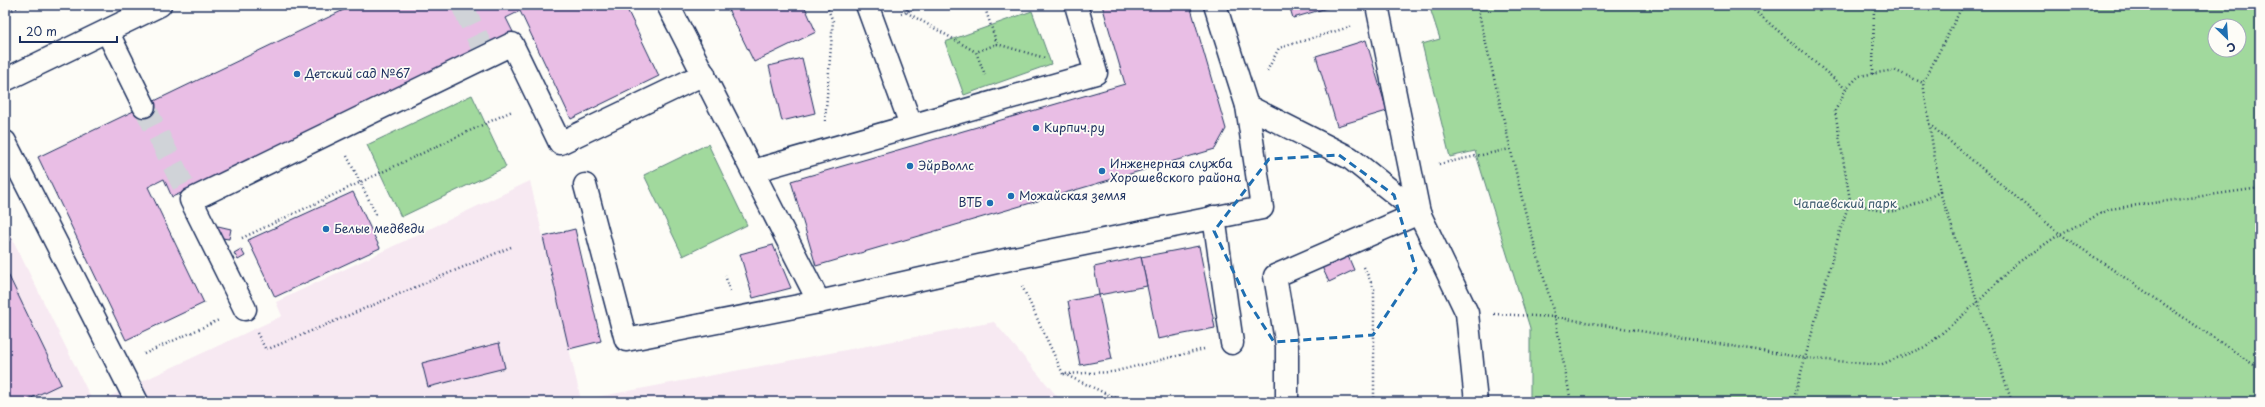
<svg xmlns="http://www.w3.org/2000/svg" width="2265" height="407" font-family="'Playpen Sans',sans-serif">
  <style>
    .built { fill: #f7e9f2 }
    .green { fill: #a1d99d; stroke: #5e847e; fill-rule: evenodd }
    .building { fill: #e9bee5; stroke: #1b2f5e }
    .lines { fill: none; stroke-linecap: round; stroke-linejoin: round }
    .minor-tunnel { stroke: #d0d3d8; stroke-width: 22; stroke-dasharray: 22 11; stroke-linecap: butt }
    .minor-casing { stroke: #1b2f5e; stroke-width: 25 }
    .path { stroke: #1b2f5e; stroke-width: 2.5; stroke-dasharray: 1 3; stroke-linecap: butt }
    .minor { stroke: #fdfcf7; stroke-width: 22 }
    .marked { fill: none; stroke: #1f6fb2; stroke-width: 3; stroke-dasharray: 8 5; stroke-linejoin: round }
    .poi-dot { fill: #1f6fb2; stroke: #fdfcf7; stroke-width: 1.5 }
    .labels { text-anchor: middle; stroke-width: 3.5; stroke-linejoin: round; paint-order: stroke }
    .poi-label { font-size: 12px; fill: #1b2f5e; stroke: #fdfcf7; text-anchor: start }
    .park-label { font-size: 12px; fill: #3c5a6e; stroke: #fdfcf7 }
  </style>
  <rect width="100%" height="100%" fill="#fdfcf7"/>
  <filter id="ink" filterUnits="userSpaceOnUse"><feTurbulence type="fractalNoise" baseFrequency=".025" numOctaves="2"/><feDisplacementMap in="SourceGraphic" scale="8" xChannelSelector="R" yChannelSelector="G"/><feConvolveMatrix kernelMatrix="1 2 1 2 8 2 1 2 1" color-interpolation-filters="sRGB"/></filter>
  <g filter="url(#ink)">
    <g class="built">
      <polygon points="530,181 581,400 994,322 1062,402 98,402 282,316 276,302"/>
      <polygon points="5,224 93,402 5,402"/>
    </g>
    <g class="green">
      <path d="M1429,5H2260V402H1530V328L1475,151L1450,157L1422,44L1440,39ZM2215,26H2239V50H2215Z"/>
      <polygon points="1032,11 1051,64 964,95 945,42"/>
      <polygon points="472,95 506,167 401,217 367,145"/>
      <polygon points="708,144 747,225 683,256 644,175"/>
    </g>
    <g class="building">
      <polygon points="354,5 625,5 659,76 571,119 520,11 506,18 513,32 186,191 172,197 164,179 148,187 204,303 126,340 38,157"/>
      <polygon points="726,5 804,5 816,32 754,62"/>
      <polygon points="1102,5 1190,5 1226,129 1215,149 816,266 791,181 1125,84"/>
      <polygon points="1289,5 1337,5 1293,18"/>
      <polygon points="1366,40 1387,111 1337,126 1316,56"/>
      <polygon points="802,58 815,113 782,121 769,66"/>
      <polygon points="353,192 380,248 275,297 248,240"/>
      <polygon points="5,225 12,240 5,243"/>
      <polygon points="218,226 231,229 229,239 215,237"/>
      <polygon points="575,229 601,341 569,349 543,237"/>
      <polygon points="773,245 791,288 753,298 740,254"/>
      <polygon points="1199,246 1215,328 1158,339 1141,257"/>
      <polygon points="241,249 245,256 238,260 234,253"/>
      <polygon points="1348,256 1354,270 1329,282 1322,267"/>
      <polygon points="1141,257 1147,286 1099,295 1094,267"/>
      <polygon points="5,268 61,384 23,402 9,402 5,394"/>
      <polygon points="1099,295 1112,359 1080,365 1068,301"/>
      <polygon points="499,343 505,368 428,387 422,363"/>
    </g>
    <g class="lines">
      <g class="minor-tunnel">
        <polyline points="462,5 482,47"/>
        <polyline points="144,106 186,191"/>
      </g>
      <g class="minor-casing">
        <g id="minor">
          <polyline points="668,5 819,302"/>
          <polyline points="867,5 911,125"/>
          <polyline points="107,31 144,106"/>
          <polyline points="5,80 160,5"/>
          <polyline points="1247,106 1350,158 1419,213 1467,313 1476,402"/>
          <polyline points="5,142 137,402"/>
          <polyline points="753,171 1096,73 1076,5"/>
          <polyline points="585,185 626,340 819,302 1010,259 1262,208 1247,106 1215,5"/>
          <polyline points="1214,217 1232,343"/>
          <polyline points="245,309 191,200 512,44 560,143 704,74"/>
          <polyline points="1287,402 1287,346 1275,276 1419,213 1377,5"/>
        </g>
      </g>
      <g class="path">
        <polyline points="908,5 906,12 976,52"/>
        <polyline points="984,5 997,44 976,52 985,75"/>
        <polyline points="1477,5 1525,211 1555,317 1571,402"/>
        <polyline points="1748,5 1846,89"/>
        <polyline points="5,13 23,5"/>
        <polyline points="901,14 923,5"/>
        <polyline points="997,44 1045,58"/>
        <polyline points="1267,71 1279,48 1353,26"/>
        <polyline points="1873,74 1874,5"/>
        <polyline points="825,121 833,21 826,5"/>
        <polyline points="1929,124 2060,234 2260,369"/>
        <polyline points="347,156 377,216"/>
        <polyline points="1439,164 1510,149"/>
        <polyline points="1940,192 2012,402"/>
        <path d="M1850,200C1891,220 1902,211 1940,192L1923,83L1963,5"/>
        <polyline points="242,238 512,111"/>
        <polyline points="1364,267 1374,289 1374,402"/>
        <polyline points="725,275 730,291"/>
        <polyline points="1022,286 1063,374 1113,372 1204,349"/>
        <polyline points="1494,314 1555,317 1805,358 1880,365 1927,346 1978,302 2013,266 2060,234 2110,209 2260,188"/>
        <polyline points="257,333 266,350 511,247"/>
        <polyline points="144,354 219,320"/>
        <polyline points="1064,374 1124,402"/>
        <polyline points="1793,402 1839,234 1850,200 1835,111 1846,89 1859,76 1894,70 1923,83"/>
      </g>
      <use href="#minor" class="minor"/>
    </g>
  </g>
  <path class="marked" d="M1339,155L1394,195L1416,270L1373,335L1274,342L1247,300L1214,231L1269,159Z"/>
  <g class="poi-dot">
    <circle cx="297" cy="74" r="4"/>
    <circle cx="1036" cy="128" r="4"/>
    <circle cx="910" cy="166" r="4"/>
    <circle cx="1102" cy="171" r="4"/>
    <circle cx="1011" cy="196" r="4"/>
    <circle cx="990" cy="203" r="4"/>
    <circle cx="326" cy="229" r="4"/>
  </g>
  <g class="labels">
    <g class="poi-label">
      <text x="305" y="78">Детский сад №67</text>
      <text x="1044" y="132">Кирпич.ру</text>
      <text x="1110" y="168">Инженерная служба<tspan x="1110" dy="14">Хорошевского района</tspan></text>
      <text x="918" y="170">ЭйрВоллс</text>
      <text x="1019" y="200">Можайская земля</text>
      <text x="982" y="207" text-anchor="end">ВТБ</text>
      <text x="334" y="233">Белые медведи</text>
    </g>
    <g class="park-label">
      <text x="1845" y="208">Чапаевский парк</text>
    </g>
  </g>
  <rect width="2265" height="407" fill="none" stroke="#fdfcf7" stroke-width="20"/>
  <rect x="10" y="10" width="2245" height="387" fill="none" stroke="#1b2f5e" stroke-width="1.5" filter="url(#ink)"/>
  <g transform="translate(2227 38) rotate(155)"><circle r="19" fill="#fdfcf7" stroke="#a3aaba"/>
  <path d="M0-3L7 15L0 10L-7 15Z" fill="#1f6fb2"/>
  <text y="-6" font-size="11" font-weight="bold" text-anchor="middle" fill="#1b2f5e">С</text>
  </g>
  <path d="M20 36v6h97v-6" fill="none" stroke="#1b2f5e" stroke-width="2"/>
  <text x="26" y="36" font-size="12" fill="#1b2f5e" stroke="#fdfcf7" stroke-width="3" paint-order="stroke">20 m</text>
</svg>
